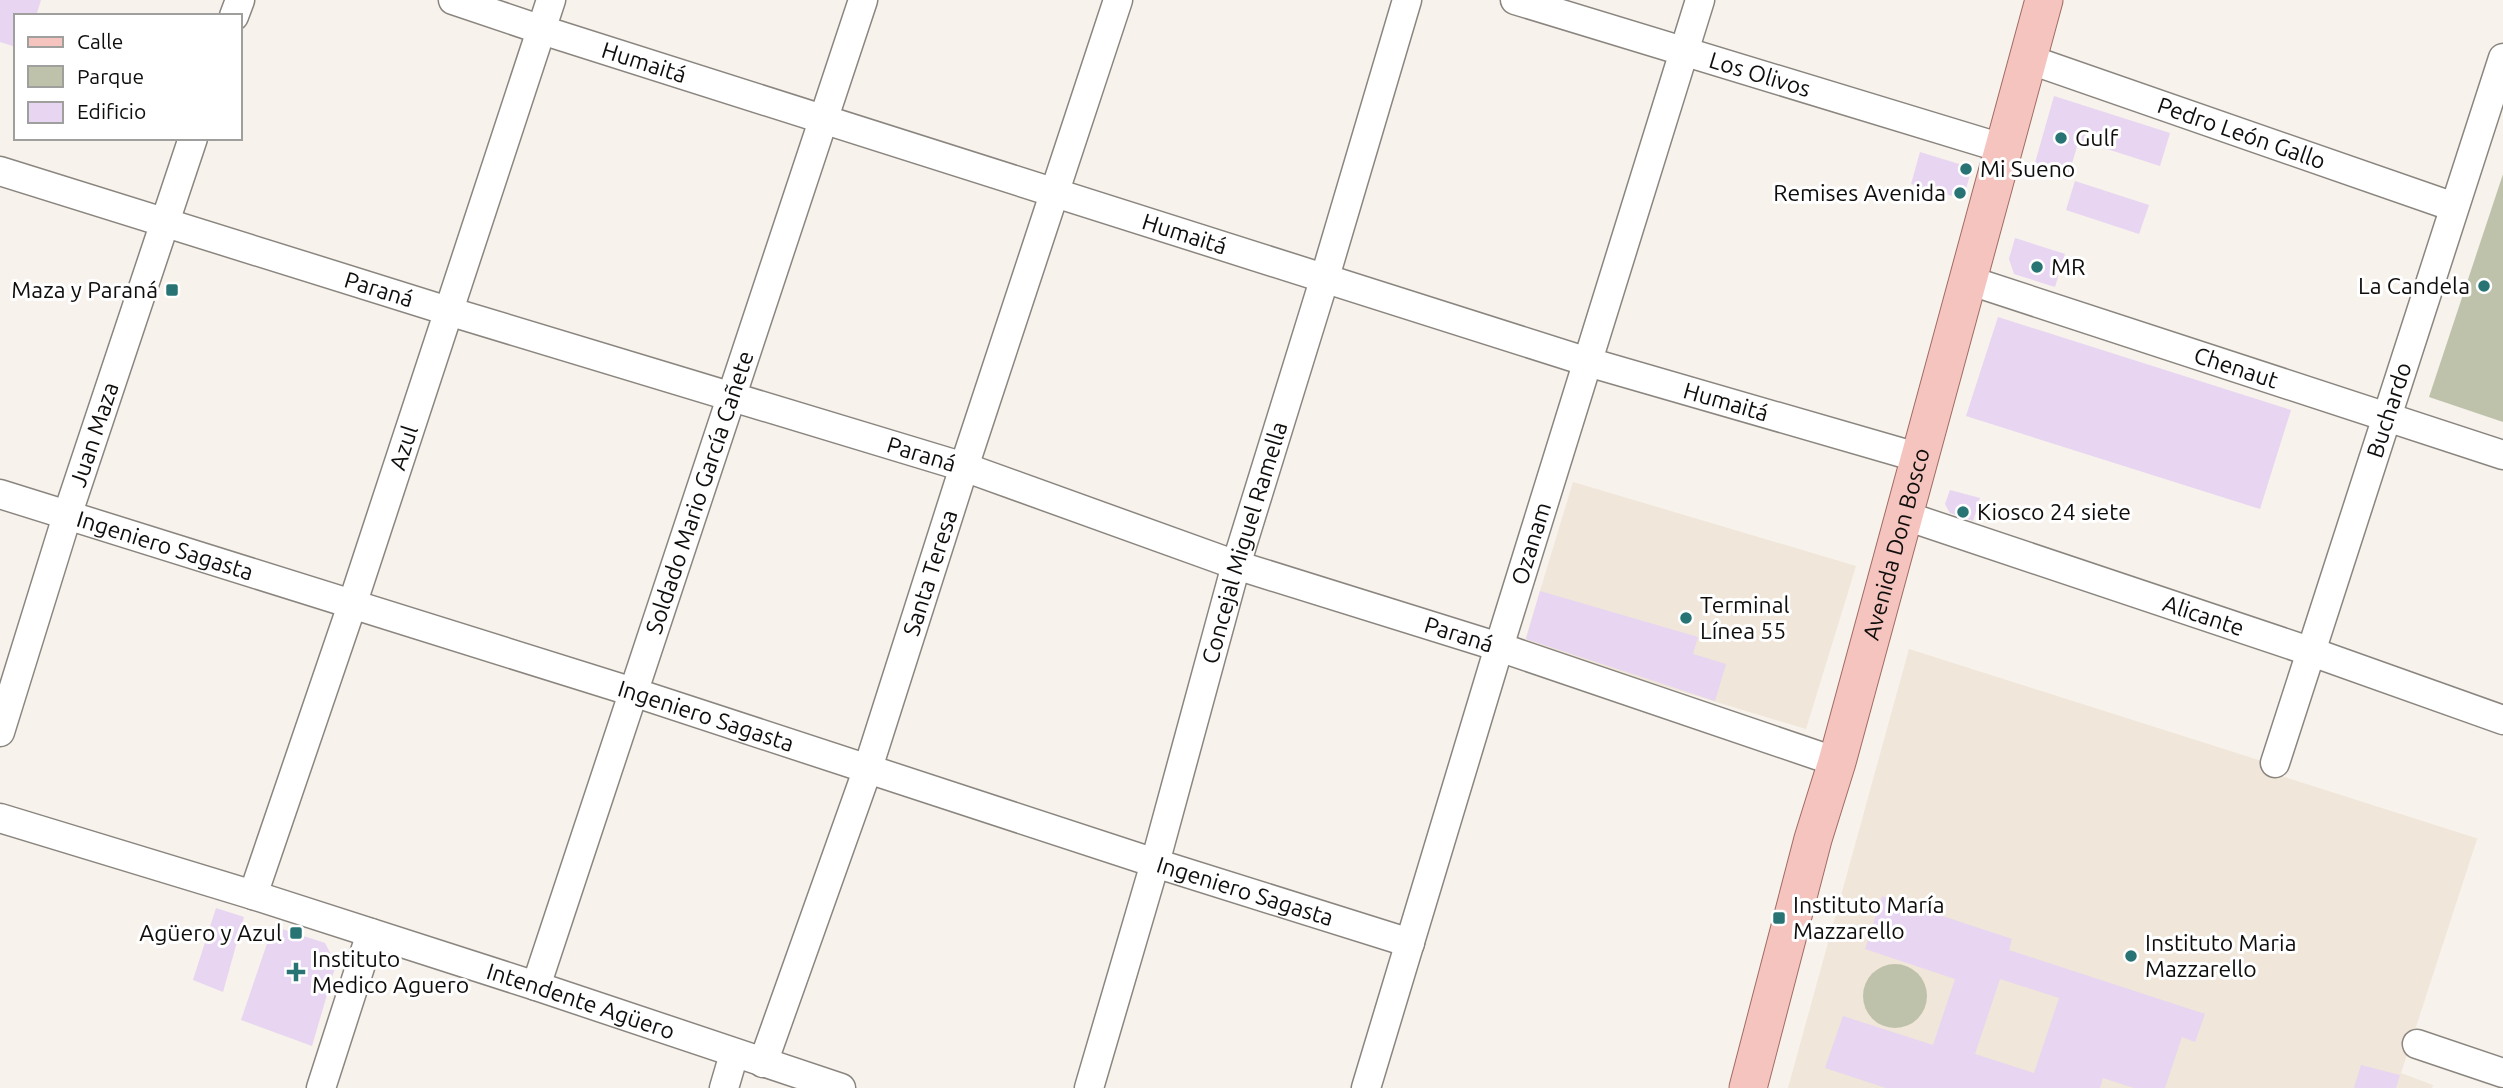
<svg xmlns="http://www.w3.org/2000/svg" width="2503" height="1088" font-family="Ubuntu,sans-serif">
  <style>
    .built { fill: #f0e6d9 }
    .green { fill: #bfc2ab }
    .building { fill: #e7d5f2; fill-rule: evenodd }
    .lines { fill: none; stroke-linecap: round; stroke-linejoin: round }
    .minor-casing { stroke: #8a857f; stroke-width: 31 }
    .major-casing { stroke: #a06b64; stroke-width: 39 }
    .minor { stroke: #fff; stroke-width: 28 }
    .major { stroke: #f5c4be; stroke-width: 37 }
    .poi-dot { fill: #287374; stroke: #fff; stroke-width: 2.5 }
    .labels { text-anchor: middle; stroke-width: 6; stroke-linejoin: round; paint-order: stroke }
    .street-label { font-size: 23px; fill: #100e0c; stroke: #fff }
    .poi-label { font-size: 23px; fill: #100e0c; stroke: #fff; text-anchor: start }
  </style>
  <rect width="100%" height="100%" fill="#f7f2eb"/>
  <g class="built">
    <polygon points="1573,482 1856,566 1806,729 1524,644"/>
    <polygon points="1909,649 2268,763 2266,771 2479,839 2477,839 2401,1073 2433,1085 2432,1088 1788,1088"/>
  </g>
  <g class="green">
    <polygon points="2503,174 2503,422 2429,397"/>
    <circle cx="1895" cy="996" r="32"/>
  </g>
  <g class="building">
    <polygon points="0,0 41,0 36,16 16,16 16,47 0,42"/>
    <polygon points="2054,96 2170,133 2160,166 2079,140 2067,180 2033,170"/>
    <polygon points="1920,152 1972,168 1963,199 1911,184"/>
    <polygon points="2075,181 2149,205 2139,234 2066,210"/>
    <polygon points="2015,238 2065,254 2055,287 2014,274 2009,259"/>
    <polygon points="1998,317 2291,410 2260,509 1966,416"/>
    <polygon points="1950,490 1980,498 1973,521 1950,513 1945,504"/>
    <polygon points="1540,591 1698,637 1693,654 1726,664 1715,701 1526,639"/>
    <path d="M1882,896L2012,939L2009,950L2205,1014L2195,1042L2182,1037L2165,1088H2134L2103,1078L2100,1088H1886L1825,1068L1843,1016L1933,1045L1955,979L1865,949ZM2000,979L2059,998L2034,1073L1975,1054Z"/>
    <polygon points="216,908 244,917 223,992 193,980"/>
    <polygon points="273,926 325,943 336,964 312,1046 241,1020"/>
    <polygon points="2361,1065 2400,1075 2396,1088 2354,1088"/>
  </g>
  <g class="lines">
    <g class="minor-casing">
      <g id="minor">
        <path id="s1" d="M453,0L542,30L1588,362L1920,458"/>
        <path id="s2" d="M1515,0L2005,149"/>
        <polyline points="234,16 240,0"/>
        <path id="s3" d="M2028,59L2454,207"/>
        <path id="s4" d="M0,171L448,311L964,467L1236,565L1499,647L1837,762"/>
        <path id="s5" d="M1968,280L2503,455"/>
        <path id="s6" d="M0,494L633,692L1155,863L1410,943"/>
        <path id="s7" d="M1903,515L2312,652L2503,720"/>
        <path id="s8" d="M0,732L67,516L193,138"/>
        <path id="s9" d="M2275,763L2503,58"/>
        <path id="s10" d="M0,818L253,895L536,986L841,1088"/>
        <path id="s11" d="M253,895L352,605L551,0"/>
        <path id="s12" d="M536,986L863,0"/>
        <polyline points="2417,1044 2503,1073"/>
        <path id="s13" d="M763,1063L868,768L964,467L1118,0"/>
        <polyline points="321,1088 371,933"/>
        <polyline points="724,1088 734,1054"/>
        <path id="s14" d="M1089,1088L1155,863L1236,565L1325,277L1407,0"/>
        <path id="s15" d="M1366,1088L1499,647L1700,0"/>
      </g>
    </g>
    <g class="major-casing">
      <g id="major">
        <path id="s16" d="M1748,1088L1813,839L1837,762L2044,0"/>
      </g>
    </g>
    <use href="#minor" class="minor"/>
    <use href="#major" class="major"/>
  </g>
  <g class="poi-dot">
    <circle cx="2061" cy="138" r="7"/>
    <circle cx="1966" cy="169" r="7"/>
    <circle cx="1960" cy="193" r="7"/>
    <circle cx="2037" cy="267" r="7"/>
    <circle cx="2484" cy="286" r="7"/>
    <rect x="165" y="283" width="14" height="14" rx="3.5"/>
    <circle cx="1963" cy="512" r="7"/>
    <circle cx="1686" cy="618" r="7"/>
    <rect x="1772" y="911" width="14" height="14" rx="3.5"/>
    <rect x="289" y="926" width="14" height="14" rx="3.5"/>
    <circle cx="2131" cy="956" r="7"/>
    <path d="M292.5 961.5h7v7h7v7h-7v7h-7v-7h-7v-7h7z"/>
  </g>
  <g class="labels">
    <g class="street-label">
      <text dy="8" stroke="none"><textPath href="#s1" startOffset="201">Humaitá</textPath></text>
      <text dy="8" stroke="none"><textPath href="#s2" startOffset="256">Los Olivos</textPath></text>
      <text dy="8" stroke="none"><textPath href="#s3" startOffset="226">Pedro León Gallo</textPath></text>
      <text dy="8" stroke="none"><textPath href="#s1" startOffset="768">Humaitá</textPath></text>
      <text dy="8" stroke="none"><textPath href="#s4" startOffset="397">Paraná</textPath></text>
      <text dy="8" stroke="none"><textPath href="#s5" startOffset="282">Chenaut</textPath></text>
      <text dy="8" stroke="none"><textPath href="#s1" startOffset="1335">Humaitá</textPath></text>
      <text dy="8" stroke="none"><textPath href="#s9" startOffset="371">Buchardo</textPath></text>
      <text dy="8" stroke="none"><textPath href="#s8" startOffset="312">Juan Maza</textPath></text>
      <text dy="8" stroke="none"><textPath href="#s11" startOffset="472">Azul</textPath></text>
      <text dy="8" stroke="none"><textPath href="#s4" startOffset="964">Paraná</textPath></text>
      <text dy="8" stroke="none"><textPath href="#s12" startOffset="520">Soldado Mario García Cañete</textPath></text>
      <text dy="8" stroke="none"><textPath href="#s14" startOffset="567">Concejal Miguel Ramella</textPath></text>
      <text dy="8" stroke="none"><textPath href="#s15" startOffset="569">Ozanam</textPath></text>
      <text dy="8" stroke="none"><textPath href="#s16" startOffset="564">Avenida Don Bosco</textPath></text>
      <text dy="8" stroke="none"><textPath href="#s6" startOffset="173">Ingeniero Sagasta</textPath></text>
      <text dy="8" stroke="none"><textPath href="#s13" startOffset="518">Santa Teresa</textPath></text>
      <text dy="8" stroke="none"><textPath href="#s7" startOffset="317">Alicante</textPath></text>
      <text dy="8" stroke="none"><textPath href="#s4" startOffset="1531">Paraná</textPath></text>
      <text dy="8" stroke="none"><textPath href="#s6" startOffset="740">Ingeniero Sagasta</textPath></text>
      <text dy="8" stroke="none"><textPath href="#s6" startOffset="1307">Ingeniero Sagasta</textPath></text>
      <text dy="8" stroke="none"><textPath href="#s10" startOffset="609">Intendente Agüero</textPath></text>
    </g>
    <g class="poi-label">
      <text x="2075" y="146">Gulf</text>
      <text x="1980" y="177">Mi Sueno</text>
      <text x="1946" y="201" text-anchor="end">Remises Avenida</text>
      <text x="2051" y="275">MR</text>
      <text x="2470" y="294" text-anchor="end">La Candela</text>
      <text x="158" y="298" text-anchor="end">Maza y Paraná</text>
      <text x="1977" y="520">Kiosco 24 siete</text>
      <text x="1700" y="613">Terminal<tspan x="1700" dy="26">Línea 55</tspan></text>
      <text x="1793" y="913">Instituto María<tspan x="1793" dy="26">Mazzarello</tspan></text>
      <text x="282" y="941" text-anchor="end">Agüero y Azul</text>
      <text x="2145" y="951">Instituto Maria<tspan x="2145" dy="26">Mazzarello</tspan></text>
      <text x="312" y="967">Instituto<tspan x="312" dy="26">Medico Aguero</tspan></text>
    </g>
  </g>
  <rect x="14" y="14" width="228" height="126" fill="#ffffff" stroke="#9f9f9e" stroke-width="2"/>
  <rect x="28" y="37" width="35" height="10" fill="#f5c4be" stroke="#9f9f9e" stroke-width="2"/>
  <text x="77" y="49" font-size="21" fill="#100e0c">Calle</text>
  <rect x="28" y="66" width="35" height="21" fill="#bfc2ab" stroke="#9f9f9e" stroke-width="2"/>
  <text x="77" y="84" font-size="21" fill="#100e0c">Parque</text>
  <rect x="28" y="102" width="35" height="21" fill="#e7d5f2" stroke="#9f9f9e" stroke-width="2"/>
  <text x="77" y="119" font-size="21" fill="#100e0c">Edificio</text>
</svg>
